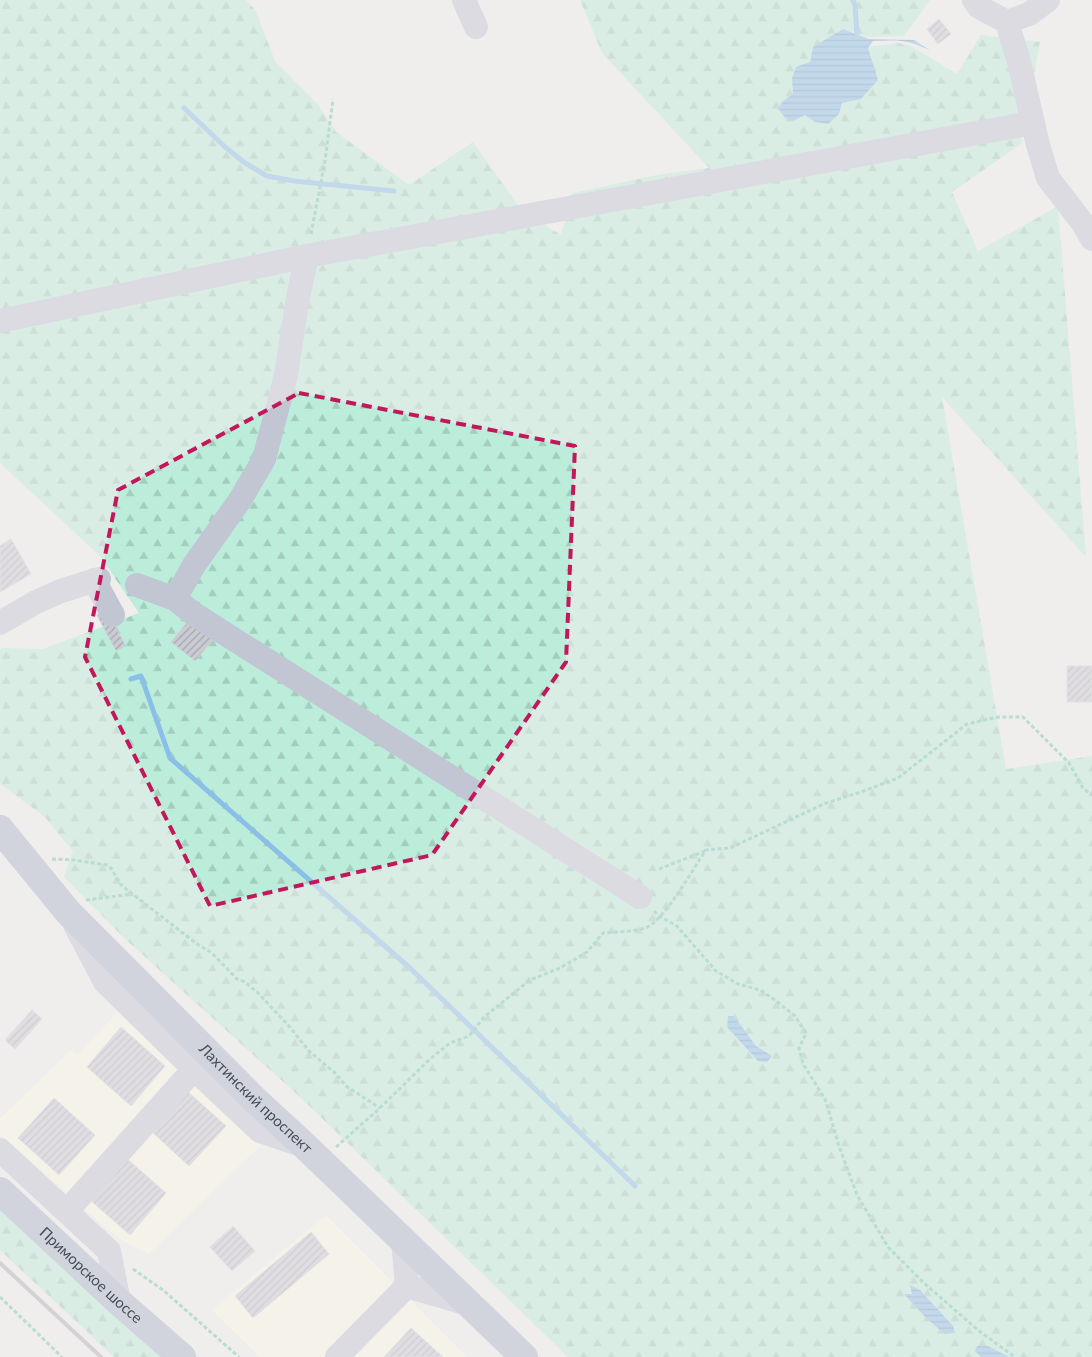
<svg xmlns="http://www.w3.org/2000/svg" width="1092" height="1357" font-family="Lato,sans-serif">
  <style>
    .commercial { fill: #fbf9e6 }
    .forest { fill: url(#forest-firs) }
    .water { fill: url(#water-rules) }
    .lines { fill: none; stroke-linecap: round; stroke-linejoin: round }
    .stream { stroke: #8abfe8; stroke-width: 5 }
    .building { fill: url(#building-hatch); stroke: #d1d2d8 }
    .path { stroke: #75c9b3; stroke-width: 3; stroke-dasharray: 4 2.5; stroke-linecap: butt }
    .minor { stroke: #c1c6d2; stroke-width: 24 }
    .major { stroke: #adb6cb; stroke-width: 28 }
    .rail { stroke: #afb1b7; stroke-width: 4 }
    .marked { fill: none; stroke: #c2185b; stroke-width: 4; stroke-dasharray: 10 6; stroke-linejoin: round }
    .labels { text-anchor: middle; stroke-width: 4; stroke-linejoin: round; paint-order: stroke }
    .street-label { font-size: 15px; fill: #464c5a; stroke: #fff }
  </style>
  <defs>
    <pattern id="forest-firs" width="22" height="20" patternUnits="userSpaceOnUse" patternTransform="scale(1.25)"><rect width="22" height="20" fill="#bcedda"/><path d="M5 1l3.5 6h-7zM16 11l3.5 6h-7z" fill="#a3cdbd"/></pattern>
    <pattern id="water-rules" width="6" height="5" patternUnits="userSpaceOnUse" patternTransform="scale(1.25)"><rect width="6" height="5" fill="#8abfe8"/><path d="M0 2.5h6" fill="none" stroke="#739dbf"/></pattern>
    <pattern id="building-hatch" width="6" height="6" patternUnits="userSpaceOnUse" patternTransform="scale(1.25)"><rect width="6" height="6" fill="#cacbd3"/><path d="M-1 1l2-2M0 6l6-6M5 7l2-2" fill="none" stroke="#a6a7ae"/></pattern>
  </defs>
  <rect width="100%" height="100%" fill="#f0eded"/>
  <g class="commercial">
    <polygon points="120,1010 261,1145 149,1254 119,1239 0,1134 0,1119 71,1050 77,1055"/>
    <polygon points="326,1215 467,1357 260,1357 212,1310"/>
  </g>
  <g class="forest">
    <polygon points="0,0 246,0 256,11 275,61 319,106 336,132 409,185 473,142 522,211 561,235 573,193 657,175 709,168 602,53 580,0 930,0 904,36 867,37 843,29 813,47 810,62 792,78 793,94 784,100 793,121 805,115 815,122 839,114 842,103 861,99 868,47 898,43 911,46 957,74 981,35 1040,42 1021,144 952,192 978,251 1058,206 1086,557 942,397 1006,769 1092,756 1092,1357 568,1357 300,1097 123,937 64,877 73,851 44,816 0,784 0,649 3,648 43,649 139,613 100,556 0,463"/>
    <polygon points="0,1201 167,1357 114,1357 0,1250"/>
  </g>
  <g class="water">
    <path d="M843,29L869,39L914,40L931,51C907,39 900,40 873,41L868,48L878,80L861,99L842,103L839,114L828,124L815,122L805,115L793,121L785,118L778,108L784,100L793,94L792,78L796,67L810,62L813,47Z"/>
    <polygon points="728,1016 734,1016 756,1046 772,1056 767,1062 758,1061 727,1027"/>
    <polygon points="910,1285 920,1290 953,1326 955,1333 945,1334 927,1319 904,1294 912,1294"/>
    <polygon points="977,1346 988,1346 1009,1357 981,1357 975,1351"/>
  </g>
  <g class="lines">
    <g class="stream">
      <polyline points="853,0 855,5 857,34"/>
      <polyline points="184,108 225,147 245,163 267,176 294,181 394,191"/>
      <polyline points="131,679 141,676 170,758 410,968 635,1186"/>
    </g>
  </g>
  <g class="building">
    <polygon points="939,19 951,34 938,44 927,29"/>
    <polygon points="11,539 31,574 0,592 0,546"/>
    <polygon points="106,610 126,646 116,651 97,615"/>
    <polygon points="189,620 213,640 195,661 171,642"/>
    <rect x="1067" y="666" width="25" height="36"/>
    <polygon points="32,1010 42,1019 15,1049 5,1040"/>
    <polygon points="121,1027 165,1066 131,1106 87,1067"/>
    <polygon points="186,1090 226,1126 189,1166 150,1130"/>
    <polygon points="54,1098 95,1135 59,1175 18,1138"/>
    <polygon points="125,1157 166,1193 130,1235 89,1199"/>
    <polygon points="233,1226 255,1251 232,1271 210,1247"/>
    <polygon points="311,1232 329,1254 253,1318 235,1296"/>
    <polygon points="411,1328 443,1357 384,1357"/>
  </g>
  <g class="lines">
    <g class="path">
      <polyline points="311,234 325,161 333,99"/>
      <polyline points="52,859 74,860 107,865 111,868 121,885 197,944 212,953 237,979 245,982 258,993 288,1025 309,1051 335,1073 346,1086 380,1108"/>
      <polyline points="659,869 705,851"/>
      <polyline points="86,900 132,894"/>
      <polyline points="654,911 659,916 677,926 716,971 738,984 760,990 775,1000 795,1016 806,1033 799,1048 803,1064 825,1099 839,1146 857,1195 888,1247 924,1283 979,1331 1015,1357"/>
      <path d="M336,1147L380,1108L430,1059L450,1043L469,1036L484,1017L530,980L560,968L587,952L603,933C616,932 632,932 645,928C663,923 694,867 706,850L730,848L826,803L858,793L898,778L967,724L998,717H1023L1069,763L1083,788L1092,795"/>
      <polyline points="133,1269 163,1290 239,1357"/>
      <polyline points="0,1297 62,1357"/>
    </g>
    <g class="minor">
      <polyline points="464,0 476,27"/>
      <polyline points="974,0 979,7 1007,22 1019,62 1038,145 1048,178 1082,222 1092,239"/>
      <polyline points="1007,22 1029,14 1048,0"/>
      <polyline points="0,321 307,256 1032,123"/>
      <polyline points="94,580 113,615"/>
      <polyline points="137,585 175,599 194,565 240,500 264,459 286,375 298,297 307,256"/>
      <polyline points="175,599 194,614 640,897"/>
      <polyline points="0,623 36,602 61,591 99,579"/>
      <polyline points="75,925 105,982 194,1069 260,1131 304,1146"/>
      <polyline points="0,1150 109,1251 119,1302"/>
      <polyline points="67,1211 194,1069"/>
      <polyline points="403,1240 407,1286"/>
      <polyline points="407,1286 468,1304"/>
      <polyline points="337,1357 407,1286"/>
    </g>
    <g class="major">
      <path id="s1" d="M0,829L68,912L256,1101L306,1147L524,1357"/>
      <path id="s2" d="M0,1191L119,1302L182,1357"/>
    </g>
    <polyline class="rail" points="0,1263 101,1357"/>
  </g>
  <path d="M0 0H1092V1357H0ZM299,393L575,446L566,662L432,855L210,906L85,657L118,490Z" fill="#f0eded" fill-opacity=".55" fill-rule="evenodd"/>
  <path class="marked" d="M299,393L575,446L566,662L432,855L210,906L85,657L118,490Z"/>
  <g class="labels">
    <g class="street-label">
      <text dy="5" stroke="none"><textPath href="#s1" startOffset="372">Лахтинский проспект</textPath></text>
      <text dy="5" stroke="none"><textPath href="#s2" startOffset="124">Приморское шоссе</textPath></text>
    </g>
  </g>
</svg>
